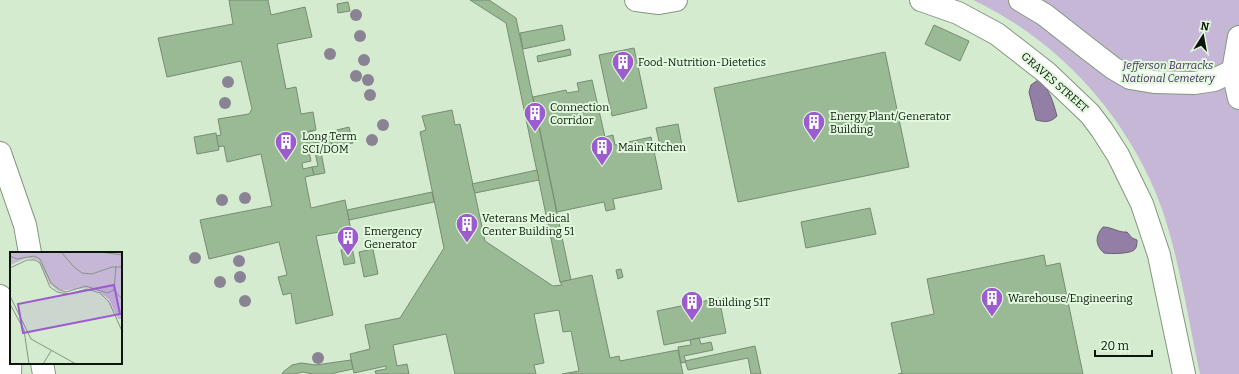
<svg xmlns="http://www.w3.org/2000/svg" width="1239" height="374" font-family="Bitter,serif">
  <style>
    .green { fill: #c7b7d7 }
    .water { fill: #937ea6; stroke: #6b5f78 }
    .building { fill: #99ba94; stroke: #778c73 }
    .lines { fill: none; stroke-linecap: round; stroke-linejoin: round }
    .minor-casing { stroke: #82987e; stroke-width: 24 }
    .minor { stroke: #fff; stroke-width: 22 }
    .tree { fill: #898394 }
    .labels { text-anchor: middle; stroke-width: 4; stroke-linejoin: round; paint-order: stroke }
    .poi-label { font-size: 11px; fill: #0d160c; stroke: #e1f9dd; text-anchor: start }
    .park-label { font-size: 11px; font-style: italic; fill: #4b2e63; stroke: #e1f9dd }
    .street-label { font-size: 11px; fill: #0d160c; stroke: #e1f9dd }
    .inset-road { fill: none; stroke: #849681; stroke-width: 1 }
    .view { fill: #9d5bd0; fill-opacity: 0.15; stroke: #9d5bd0; stroke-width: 2 }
    .inset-edge { fill: none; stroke: #0d160c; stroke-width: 2 }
  </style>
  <rect width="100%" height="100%" fill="#d4ebcf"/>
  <path class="green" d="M973,0H1239V374H1200C1188,319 1180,262 1162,209C1129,118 1060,41 973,0Z"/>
  <g class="water">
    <path d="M1038,80C1050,89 1053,102 1057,116C1050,123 1045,122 1036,120L1029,92L1031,85Z"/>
    <path d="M1103,227C1112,227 1119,233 1127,232L1132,238L1137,240C1137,243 1137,247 1135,249C1132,254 1111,254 1104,253C1095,245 1095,236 1103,227Z"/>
  </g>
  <g class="building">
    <polygon points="229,0 268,0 271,15 305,7 312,37 277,44 286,89 296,87 301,114 313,112 316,130 305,132 311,161 302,163 303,169 312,167 314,175 305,177 311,208 345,200 351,230 316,236 333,315 296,324 291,293 283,295 278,277 287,275 279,242 209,259 200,220 272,206 261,154 227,162 224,146 218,147 216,136 221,135 218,119 249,114 252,109 241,61 167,77 158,38 233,24"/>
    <polygon points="470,0 489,0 516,18 571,280 560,282 506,23"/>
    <polygon points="348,2 350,11 338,13 337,4"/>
    <polygon points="562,25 565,40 523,49 520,33"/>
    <polygon points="934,25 969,41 960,61 925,44"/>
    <polygon points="634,48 647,108 612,116 599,55"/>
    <polygon points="570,49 571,55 538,62 537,56"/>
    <polygon points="885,52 909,167 738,202 714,88"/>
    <polygon points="592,80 605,137 613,135 615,145 651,137 662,189 613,199 615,209 606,211 604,202 557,212 533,97 566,90 567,93 579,91 577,83"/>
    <polygon points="452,110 455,125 460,124 485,241 553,286 562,285 560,282 592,275 610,358 619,356 620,361 678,350 683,374 562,374 579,371 571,331 563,332 559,310 534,314 544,363 534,365 536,374 455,374 446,334 393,345 397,366 407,364 409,374 376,374 375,371 386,369 386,366 354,373 350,354 370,349 365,325 400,318 444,248 420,132 426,130 422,116"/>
    <polygon points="678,124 682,145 661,150 656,128"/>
    <polygon points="349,127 353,143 332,147 329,132"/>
    <polygon points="312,131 314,143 331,139 332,145 320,147 325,173 314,175 312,167 318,166 314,148 308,149 305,132"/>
    <polygon points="216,133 219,150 197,154 194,137"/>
    <polygon points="537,170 539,180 475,193 472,184"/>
    <polygon points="432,192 434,202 349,220 347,210"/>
    <polygon points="870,208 876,234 806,248 801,222"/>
    <polygon points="352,247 355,263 344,265 341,250"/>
    <polygon points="373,249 378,274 364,277 359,252"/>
    <polygon points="1044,255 1046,266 1060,263 1083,374 898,374 902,373 891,323 934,314 927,279"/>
    <polygon points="621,269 623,277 618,279 616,270"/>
    <polygon points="719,298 726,333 664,345 657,311"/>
    <polygon points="699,338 701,344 711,342 713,350 684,356 686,362 681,363 678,347 691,345 690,340"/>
    <polygon points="755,346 761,374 751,374 748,358 688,370 685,361"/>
    <polygon points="351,360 353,369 330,374 313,374 302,372 295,374 282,374 283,372 292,365 301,363 316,365"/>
  </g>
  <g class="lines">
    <g class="minor-casing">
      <g id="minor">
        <polyline points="636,0 659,3 676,0"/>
        <polyline points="921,0 958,13 997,34 1047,73 1090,114 1102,130 1118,155 1142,204 1159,255 1184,374"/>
        <polyline points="1020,0 1045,15 1087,48 1113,68 1130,78 1154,82 1194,83 1214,80 1233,71"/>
        <polyline points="1239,37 1233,71 1239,98"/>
        <polyline points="0,153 25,225 30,253"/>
        <polyline points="0,296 11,345 10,374"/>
        <polyline points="42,363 44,374"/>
      </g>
    </g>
    <use href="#minor" class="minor"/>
  </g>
  <g class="tree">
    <circle cx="356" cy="15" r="6"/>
    <circle cx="360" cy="36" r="6"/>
    <circle cx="330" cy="54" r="6"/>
    <circle cx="364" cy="60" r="6"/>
    <circle cx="356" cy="76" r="6"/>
    <circle cx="368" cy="80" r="6"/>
    <circle cx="228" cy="82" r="6"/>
    <circle cx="370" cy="95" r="6"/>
    <circle cx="225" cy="103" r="6"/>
    <circle cx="383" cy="125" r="6"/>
    <circle cx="372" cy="140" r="6"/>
    <circle cx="245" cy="198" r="6"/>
    <circle cx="222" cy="200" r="6"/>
    <circle cx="195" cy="258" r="6"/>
    <circle cx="239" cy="261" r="6"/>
    <circle cx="240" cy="277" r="6"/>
    <circle cx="220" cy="282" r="6"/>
    <circle cx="245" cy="301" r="6"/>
    <circle cx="318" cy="358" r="6"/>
  </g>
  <defs>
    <g id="building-pin" transform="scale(1.15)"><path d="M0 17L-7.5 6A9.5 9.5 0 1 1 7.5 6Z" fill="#9d5bd0" stroke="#e1f9dd"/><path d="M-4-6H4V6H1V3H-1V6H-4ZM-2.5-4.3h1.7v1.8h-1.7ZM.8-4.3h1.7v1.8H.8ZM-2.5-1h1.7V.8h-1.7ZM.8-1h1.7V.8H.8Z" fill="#fff"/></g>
  </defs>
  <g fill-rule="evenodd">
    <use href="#building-pin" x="623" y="62"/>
    <use href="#building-pin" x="535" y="113"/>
    <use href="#building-pin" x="814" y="122"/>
    <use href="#building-pin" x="286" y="142"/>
    <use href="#building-pin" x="602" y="147"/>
    <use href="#building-pin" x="467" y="224"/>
    <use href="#building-pin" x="348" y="237"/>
    <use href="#building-pin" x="992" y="298"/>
    <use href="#building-pin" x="692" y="302"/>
  </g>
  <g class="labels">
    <g class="poi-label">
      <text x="638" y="66">Food-Nutrition-Dietetics</text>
      <text x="550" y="111">Connection<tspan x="550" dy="13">Corridor</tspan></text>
      <text x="830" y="120">Energy Plant/Generator<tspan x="830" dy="13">Building</tspan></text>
      <text x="302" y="140">Long Term<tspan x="302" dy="13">SCI/DOM</tspan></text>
      <text x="618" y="151">Main Kitchen</text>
      <text x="482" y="222">Veterans Medical<tspan x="482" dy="13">Center Building 51</tspan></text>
      <text x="364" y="235">Emergency<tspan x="364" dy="13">Generator</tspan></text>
      <text x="1008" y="302">Warehouse/Engineering</text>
      <text x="708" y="306">Building 51T</text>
    </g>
    <g class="park-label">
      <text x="1168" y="69">Jefferson Barracks<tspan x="1168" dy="13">National Cemetery</tspan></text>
    </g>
    <g class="street-label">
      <text transform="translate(1055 82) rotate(41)" y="4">GRAVES STREET</text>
    </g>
  </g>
  <g transform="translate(10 252)">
    <rect width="112" height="112" fill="#d4ebcf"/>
    <path d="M0,0H112V67H108L99,47L88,39L77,36L48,39L40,32L28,8L17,6L0,13Z" fill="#c7b7d7"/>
    <path class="inset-road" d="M51,0L64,15L72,21L82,22L102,15H112M91,0L112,3M0,4L7,7L24,4L30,7L41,31L50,38L56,40L76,34L97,41L104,38M106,14L104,38L112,47M0,16L17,8H25L30,11L40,35L47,40L59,42L77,37L90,41L99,50L112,79M0,44L21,87L66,112M0,52L14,78L19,112M33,112L41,99"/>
    <path class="view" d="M104,33L110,62L13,81L8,52Z"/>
    <rect width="112" height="112" class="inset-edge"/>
  </g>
  <g transform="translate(1203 36) rotate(11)" stroke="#e1f9dd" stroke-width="3" paint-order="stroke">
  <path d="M0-3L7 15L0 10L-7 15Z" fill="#0d160c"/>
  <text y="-6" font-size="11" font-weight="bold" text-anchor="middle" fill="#0d160c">N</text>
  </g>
  <path d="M1095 350v6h57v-6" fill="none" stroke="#0d160c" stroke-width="2"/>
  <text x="1101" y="350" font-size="12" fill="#0d160c" stroke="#e1f9dd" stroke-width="3" paint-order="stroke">20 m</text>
</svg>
